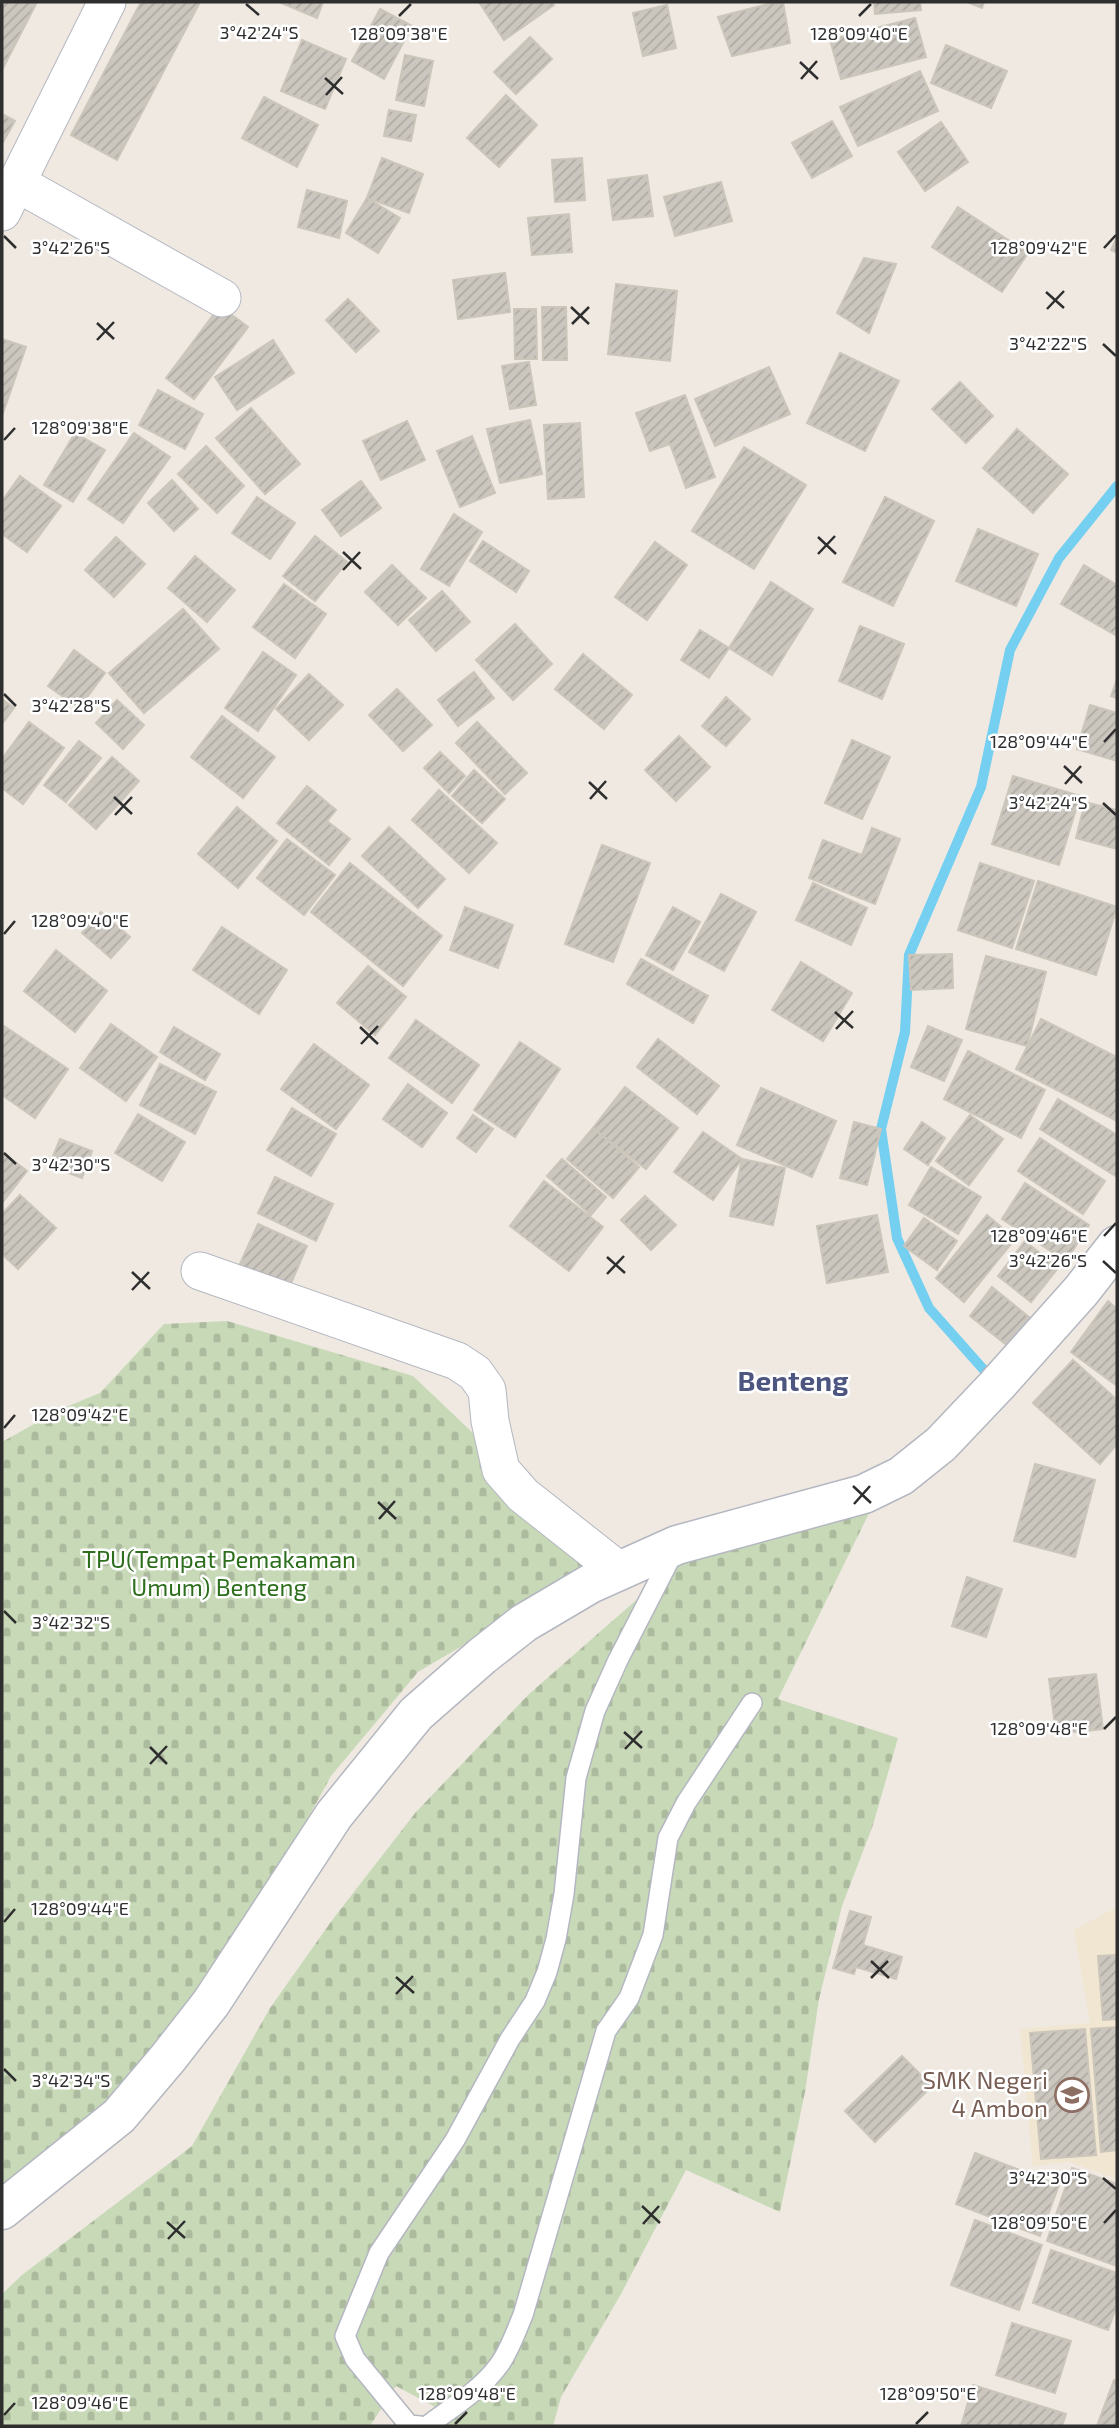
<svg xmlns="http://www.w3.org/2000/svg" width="1119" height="2428" font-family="'Exo 2',sans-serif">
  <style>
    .education { fill: #f0e6d1 }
    .cemetery { fill: url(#cemetery-stones) }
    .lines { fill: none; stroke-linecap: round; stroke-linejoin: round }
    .stream { stroke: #75cff0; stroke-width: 10 }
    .building { fill: url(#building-hatch); stroke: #cbc5ba; stroke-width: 2 }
    .service-casing { stroke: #b4b7c1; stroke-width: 22 }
    .minor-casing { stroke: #b4b7c1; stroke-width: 39 }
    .tertiary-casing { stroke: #b4b7c1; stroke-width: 41 }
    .service { stroke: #fff; stroke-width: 19 }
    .minor { stroke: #fff; stroke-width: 37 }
    .tertiary { stroke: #fff; stroke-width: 38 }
    .ticks { fill: none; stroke: #2e2e2e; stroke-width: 2.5 }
    .labels { text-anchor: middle; stroke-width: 5; stroke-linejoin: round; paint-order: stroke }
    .park-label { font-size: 24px; fill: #2c6e1b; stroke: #fff }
    .education-label { font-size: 24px; fill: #785e54; stroke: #fff; text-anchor: end }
    .quarter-label { font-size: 28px; font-weight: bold; fill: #4d5680; stroke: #fff }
    .ticks-label { font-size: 18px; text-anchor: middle; fill: #2e2e2e; stroke: #fff; stroke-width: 5; stroke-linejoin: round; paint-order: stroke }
  </style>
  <defs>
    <pattern id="cemetery-stones" width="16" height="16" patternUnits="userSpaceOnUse" patternTransform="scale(1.75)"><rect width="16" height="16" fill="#c8d9b8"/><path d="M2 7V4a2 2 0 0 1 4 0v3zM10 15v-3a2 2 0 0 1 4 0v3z" fill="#acbb9e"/></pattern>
    <pattern id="building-hatch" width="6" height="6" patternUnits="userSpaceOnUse" patternTransform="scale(1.75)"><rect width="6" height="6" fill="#cbc7bf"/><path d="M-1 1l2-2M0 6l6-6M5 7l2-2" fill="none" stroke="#afaba4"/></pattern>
  </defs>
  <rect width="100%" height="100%" fill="#efe9e1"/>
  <polygon class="education" points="1117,1907 1117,2179 1070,2162 1033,2166 1020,2029 1090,2023 1074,1930"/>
  <g class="cemetery">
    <polygon points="227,1321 413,1376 534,1491 604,1547 543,1598 418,1672 331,1776 217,1985 98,2112 2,2184 2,1442 61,1409 100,1393 164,1324"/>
    <polygon points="874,1503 778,1699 898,1738 873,1825 842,1906 819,1999 805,2092 780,2212 686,2170 621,2294 561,2397 553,2426 446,2426 437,2408 396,2386 370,2426 2,2426 2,2294 22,2275 192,2146 270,2008 333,1919 416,1812 528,1695 683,1559"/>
  </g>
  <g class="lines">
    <polyline class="stream" points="991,1378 929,1308 897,1238 881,1129 905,1032 909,955 981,787 1010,650 1059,558 1117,486"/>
  </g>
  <g class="building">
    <polygon points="2,2 37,2 2,70"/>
    <polygon points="141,2 200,2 117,160 71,135"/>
    <polygon points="279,2 323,2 317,18"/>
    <polygon points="479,2 552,2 554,5 504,40"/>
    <polygon points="776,2 783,2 790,43 732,56 718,17"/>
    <polygon points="874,2 920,2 921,10 875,14"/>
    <polygon points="967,2 984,2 982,8"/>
    <polygon points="667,5 676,48 643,56 633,13"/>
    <polygon points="380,9 412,26 384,79 352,61"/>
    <polygon points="915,18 926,57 841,79 830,40"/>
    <polygon points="530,37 552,59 516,94 494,72"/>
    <polygon points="302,40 346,59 325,109 281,91"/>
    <polygon points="946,45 1007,71 991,108 931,83"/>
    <polygon points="405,55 433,61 424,106 396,100"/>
    <polygon points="920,71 938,111 858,146 840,107"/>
    <polygon points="506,95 537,125 499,167 467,138"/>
    <polygon points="264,97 318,125 297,167 242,138"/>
    <polygon points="389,110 416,115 411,141 384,136"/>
    <polygon points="2,114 15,121 2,144"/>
    <polygon points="832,121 852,156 812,178 792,143"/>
    <polygon points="941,122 968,162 925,191 898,152"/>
    <polygon points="382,158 423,174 409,213 367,198"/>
    <polygon points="582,158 585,200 555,202 552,160"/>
    <polygon points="647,175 653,216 613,220 608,180"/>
    <polygon points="721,182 732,221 675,236 664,197"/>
    <polygon points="307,190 347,201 339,238 298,227"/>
    <polygon points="367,198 400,218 378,253 346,233"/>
    <polygon points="958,207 1028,253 1002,292 932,247"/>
    <polygon points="569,214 572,252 532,255 528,218"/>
    <polygon points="1117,237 1117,253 1111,250"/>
    <polygon points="864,258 896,264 869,333 837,313"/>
    <polygon points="505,273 510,312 458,319 453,280"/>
    <polygon points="616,284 677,291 670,361 608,354"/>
    <polygon points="348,299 379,331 356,352 326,320"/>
    <polygon points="220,306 248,327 194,399 166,378"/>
    <polygon points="542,307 566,307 567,360 543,360"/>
    <polygon points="514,309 536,309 537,359 515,359"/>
    <polygon points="2,339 26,347 2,416"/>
    <polygon points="273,340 294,373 237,410 215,377"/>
    <polygon points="840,353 899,381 865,451 807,423"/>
    <polygon points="529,362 536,405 510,409 502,366"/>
    <polygon points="769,367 790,414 715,446 695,399"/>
    <polygon points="960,382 993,416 966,443 932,409"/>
    <polygon points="158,390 203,414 185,449 139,425"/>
    <polygon points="685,395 715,477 686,488 670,444 650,451 636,413"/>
    <polygon points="251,408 300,464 265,494 216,438"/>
    <polygon points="530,420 542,474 500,483 487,429"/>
    <polygon points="407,421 425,460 381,480 363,441"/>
    <polygon points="580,423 584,497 548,499 544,425"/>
    <polygon points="1017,429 1068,474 1033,513 983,468"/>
    <polygon points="75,433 105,450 73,502 44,485"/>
    <polygon points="134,433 170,457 123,523 88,499"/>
    <polygon points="472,436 495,493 460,507 437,451"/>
    <polygon points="206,446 244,486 217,513 178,474"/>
    <polygon points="744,447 806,485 754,569 692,531"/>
    <polygon points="20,476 61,506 27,552 2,534 2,501"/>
    <polygon points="172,480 198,509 174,531 148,503"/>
    <polygon points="361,481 381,508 341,536 322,510"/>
    <polygon points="257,497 295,523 270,559 232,533"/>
    <polygon points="885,497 934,521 893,606 843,582"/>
    <polygon points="454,514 482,532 449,586 421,569"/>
    <polygon points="978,529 1038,554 1016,606 956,581"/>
    <polygon points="315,536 347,562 315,601 283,576"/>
    <polygon points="116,537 145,564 114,597 85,570"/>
    <polygon points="483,541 529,571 516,592 470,561"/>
    <polygon points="655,542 687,565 647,620 615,597"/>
    <polygon points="195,556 235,590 207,622 168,588"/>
    <polygon points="392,565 426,598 398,625 365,592"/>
    <polygon points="1084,565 1117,585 1117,636 1061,604"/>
    <polygon points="771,582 813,609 772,675 729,648"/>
    <polygon points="284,584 326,614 295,658 253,627"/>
    <polygon points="442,591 470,622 436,651 409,620"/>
    <polygon points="183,609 219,649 144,713 109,673"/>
    <polygon points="515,624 552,664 513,700 476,660"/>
    <polygon points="860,626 904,644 882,699 839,681"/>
    <polygon points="700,630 729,648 709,678 681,660"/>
    <polygon points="74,650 105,673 79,708 48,686"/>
    <polygon points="263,652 296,675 258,731 225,708"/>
    <polygon points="583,654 632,695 604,729 555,689"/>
    <polygon points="474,672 494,698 458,726 438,700"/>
    <polygon points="309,674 343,705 309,740 276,709"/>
    <polygon points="1117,679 1117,698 1111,696"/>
    <polygon points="397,689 432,725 403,751 369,715"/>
    <polygon points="726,697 750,719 726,746 702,726"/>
    <polygon points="2,699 14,708 2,724"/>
    <polygon points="117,700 144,725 123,749 96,723"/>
    <polygon points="1090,705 1117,713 1117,761 1077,749"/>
    <polygon points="222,716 275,757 243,798 191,757"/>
    <polygon points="29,722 64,748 23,804 2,788 2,759"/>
    <polygon points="477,722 527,773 505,794 456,743"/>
    <polygon points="679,736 710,767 676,801 645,770"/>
    <polygon points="852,740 890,757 862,819 825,803"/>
    <polygon points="79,741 101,758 66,802 44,785"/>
    <polygon points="440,752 465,776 449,793 424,768"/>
    <polygon points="112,757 139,781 96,829 69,805"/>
    <polygon points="474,770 505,799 482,823 452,796"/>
    <polygon points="1013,776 1080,796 1059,865 992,844"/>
    <polygon points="307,786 336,810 327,821 350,839 329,865 277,823"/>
    <polygon points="439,790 497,843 469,873 412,820"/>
    <polygon points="1085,802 1117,810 1117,849 1076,838"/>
    <polygon points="237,807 277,841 238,888 198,854"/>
    <polygon points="389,827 445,879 418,908 362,856"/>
    <polygon points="872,828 900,839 875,904 809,878 823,840 862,855"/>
    <polygon points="287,839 335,875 304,915 257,878"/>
    <polygon points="602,845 650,863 613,962 565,944"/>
    <polygon points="350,863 442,936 403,986 311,912"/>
    <polygon points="980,863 1034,881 1012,948 958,930"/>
    <polygon points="1038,881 1117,907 1096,975 1016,949"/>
    <polygon points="813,883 867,908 851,945 796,920"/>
    <polygon points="721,894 756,912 724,971 689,952"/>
    <polygon points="465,907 513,925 498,968 450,950"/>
    <polygon points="673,907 700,922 673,970 646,955"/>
    <polygon points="101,912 130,937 111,958 82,933"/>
    <polygon points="222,927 287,970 259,1014 193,970"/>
    <polygon points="56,950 107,991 75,1032 24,991"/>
    <polygon points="952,954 953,988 911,990 909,955"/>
    <polygon points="986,956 1046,972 1027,1046 966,1029"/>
    <polygon points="641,959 708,996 693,1023 627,984"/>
    <polygon points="801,962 852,993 823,1041 772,1010"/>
    <polygon points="368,966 406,997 375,1035 337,1003"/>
    <polygon points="1041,1019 1117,1057 1117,1121 1016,1069"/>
    <polygon points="416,1020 479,1065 452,1103 389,1058"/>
    <polygon points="111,1024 157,1057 126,1101 80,1068"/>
    <polygon points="4,1026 68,1069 35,1118 2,1095 2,1029"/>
    <polygon points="928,1026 962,1040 944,1081 911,1067"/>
    <polygon points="174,1027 220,1054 205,1080 160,1052"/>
    <polygon points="658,1039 719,1086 697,1114 637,1067"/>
    <polygon points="520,1042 560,1069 515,1137 474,1110"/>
    <polygon points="314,1044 369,1085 336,1129 281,1089"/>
    <polygon points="968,1051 1045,1090 1021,1138 944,1099"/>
    <polygon points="160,1064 216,1092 195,1134 140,1105"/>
    <polygon points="408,1084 447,1113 422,1147 383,1119"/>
    <polygon points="625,1087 678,1128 646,1169 593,1128"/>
    <polygon points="761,1088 836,1121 812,1177 737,1145"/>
    <polygon points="1058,1099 1117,1135 1117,1177 1040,1129"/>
    <polygon points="292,1108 336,1134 311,1176 267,1150"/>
    <polygon points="138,1114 185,1142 162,1181 115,1153"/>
    <polygon points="473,1115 493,1129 476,1152 457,1138"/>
    <polygon points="970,1115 1003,1139 969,1185 936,1161"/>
    <polygon points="854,1122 881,1129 867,1185 840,1178"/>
    <polygon points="922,1122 945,1138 928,1165 904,1149"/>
    <polygon points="593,1128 639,1167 613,1198 567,1159"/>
    <polygon points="703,1132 742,1159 713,1200 674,1172"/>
    <polygon points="1040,1138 1105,1181 1083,1214 1018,1171"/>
    <polygon points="60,1139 92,1151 82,1178 49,1166"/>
    <polygon points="2,1152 27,1171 2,1203"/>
    <polygon points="562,1159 606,1197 591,1215 547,1176"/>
    <polygon points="742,1159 785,1168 773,1225 730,1216"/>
    <polygon points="931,1167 981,1197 958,1234 909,1205"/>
    <polygon points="275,1177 333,1204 316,1241 258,1213"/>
    <polygon points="544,1181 603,1227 569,1271 510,1226"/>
    <polygon points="1025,1183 1089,1225 1066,1261 1002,1219"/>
    <polygon points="20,1195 56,1228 18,1269 2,1254 2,1214"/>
    <polygon points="645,1196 676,1225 651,1250 621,1220"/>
    <polygon points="877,1215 888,1272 827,1283 817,1226"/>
    <polygon points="987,1215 1015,1239 964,1302 936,1278"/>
    <polygon points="924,1218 957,1241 937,1270 904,1246"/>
    <polygon points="258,1224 307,1246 289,1288 239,1266"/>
    <polygon points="1025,1241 1058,1268 1031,1302 998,1276"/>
    <polygon points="992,1287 1035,1322 1013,1350 970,1316"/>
    <polygon points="1108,1301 1117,1309 1117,1386 1071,1352"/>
    <polygon points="1073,1360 1117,1400 1117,1444 1100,1464 1033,1403"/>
    <polygon points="1035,1464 1095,1480 1075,1557 1014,1541"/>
    <polygon points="967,1577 1002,1589 986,1637 952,1626"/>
    <polygon points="1096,1674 1103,1729 1056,1734 1049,1679"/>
    <polygon points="850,1911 871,1917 863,1945 902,1957 896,1979 856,1967 854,1974 833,1968"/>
    <polygon points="1117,1955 1117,2019 1103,2020 1098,1956"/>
    <polygon points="1117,2027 1117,2150 1101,2152 1091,2029"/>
    <polygon points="1085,2029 1096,2155 1041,2159 1030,2033"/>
    <polygon points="902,2056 932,2086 875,2142 845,2111"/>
    <polygon points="975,2153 1059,2185 1040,2236 956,2204"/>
    <polygon points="1072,2168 1117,2184 1117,2266 1047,2241"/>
    <polygon points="975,2220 1042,2245 1019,2310 951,2285"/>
    <polygon points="1051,2250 1117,2273 1117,2305 1108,2330 1033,2303"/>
    <polygon points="1012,2323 1071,2341 1055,2393 996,2375"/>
    <polygon points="1114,2380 1117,2381 1117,2426 1097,2426"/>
    <polygon points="973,2385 1066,2414 1062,2426 961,2426"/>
  </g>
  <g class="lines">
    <g class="service-casing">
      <g id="service">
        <polyline points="420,2426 409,2425 355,2359 345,2336 379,2253 455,2140 510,2039 535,2001 547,1972 556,1939 564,1894 576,1778 595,1711 618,1660 675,1549"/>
        <path d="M427,2426C451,2408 481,2390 499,2365C510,2350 516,2331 523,2315L606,2031L629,1998L653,1935L668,1838L686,1803L752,1703"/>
      </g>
    </g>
    <g class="minor-casing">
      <g id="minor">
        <polyline points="17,183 222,298"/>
        <polyline points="2,212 107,2"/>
        <polyline points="200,1271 457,1361 475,1373 487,1390 490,1421 501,1470 523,1495 618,1570"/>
      </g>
    </g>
    <g class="tertiary-casing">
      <polyline id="tertiary" points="2,2210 119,2116 168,2058 211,2003 334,1815 416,1714 482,1656 524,1623 590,1584 677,1545 864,1494 901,1476 941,1444 997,1385 1081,1291 1117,1245"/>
    </g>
    <use href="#service" class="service"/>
    <use href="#minor" class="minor"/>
    <use href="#tertiary" class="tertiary"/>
  </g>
  <path class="ticks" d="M246,4L259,15M399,16L411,4M859,16L871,4M800,62L818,79M325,78L343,94M801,79L817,61M326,95L342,77M4,236L16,248M1104,248L1116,235M1046,292L1064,308M571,307L589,324M1047,309L1064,291M97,323L114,339M572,324L589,307M97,340L114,322M1103,344L1116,356M4,440L15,428M818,537L836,554M343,552L361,569M818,554L835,536M343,570L360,552M4,694L16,706M1104,742L1116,729M1064,766L1082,783M589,782L607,799M1065,784L1081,766M114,797L132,814M590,799L606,781M1103,803L1116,815M115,815L132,797M4,934L15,921M835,1012L853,1028M360,1027L378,1044M836,1029L853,1011M361,1044L378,1026M4,1153L16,1164M1104,1236L1116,1223M607,1257L625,1273M1103,1261L1116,1273M132,1272L150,1289M607,1274L624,1256M132,1290L149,1272M4,1428L15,1415M853,1486L871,1503M378,1502L396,1519M854,1504L870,1486M379,1519L395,1501M4,1611L16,1623M1104,1729L1116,1717M624,1732L642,1748M150,1747L167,1764M625,1749L642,1731M150,1764L167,1746M4,1922L15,1909M871,1961L889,1978M396,1977L414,1993M871,1978L888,1961M396,1994L413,1976M4,2069L16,2081M1103,2178L1116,2189M642,2206L660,2223M167,2222L185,2238M1104,2223L1116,2210M643,2224L659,2206M168,2239L185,2221M4,2415L15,2403M455,2424L467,2412M916,2424L928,2412"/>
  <defs>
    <g id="school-ring" transform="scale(1.75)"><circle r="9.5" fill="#fff" stroke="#8d6e63" stroke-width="1.5"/><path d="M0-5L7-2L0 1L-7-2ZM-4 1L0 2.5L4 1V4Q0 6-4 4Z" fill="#8d6e63"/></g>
  </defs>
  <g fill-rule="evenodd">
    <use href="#school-ring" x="1072" y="2095"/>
  </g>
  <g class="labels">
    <g class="park-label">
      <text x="219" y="1568">TPU(Tempat Pemakaman<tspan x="219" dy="28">Umum) Benteng</tspan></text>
    </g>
    <g class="education-label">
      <text x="1048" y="2089">SMK Negeri<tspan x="1048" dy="28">4 Ambon</tspan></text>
    </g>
    <g class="quarter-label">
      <text x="793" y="1391">Benteng</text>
    </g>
  </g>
  <g class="ticks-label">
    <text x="259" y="39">3°42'24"S</text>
    <text x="399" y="40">128°09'38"E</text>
    <text x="859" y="40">128°09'40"E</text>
    <text x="71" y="254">3°42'26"S</text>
    <text x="1039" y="254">128°09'42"E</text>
    <text x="1048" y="350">3°42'22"S</text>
    <text x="80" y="434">128°09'38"E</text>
    <text x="71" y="712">3°42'28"S</text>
    <text x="1039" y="748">128°09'44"E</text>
    <text x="1048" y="809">3°42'24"S</text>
    <text x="80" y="927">128°09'40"E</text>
    <text x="71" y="1171">3°42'30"S</text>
    <text x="1039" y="1242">128°09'46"E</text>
    <text x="1048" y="1267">3°42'26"S</text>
    <text x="80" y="1421">128°09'42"E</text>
    <text x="71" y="1629">3°42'32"S</text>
    <text x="1039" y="1735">128°09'48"E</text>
    <text x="80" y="1915">128°09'44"E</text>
    <text x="71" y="2087">3°42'34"S</text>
    <text x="1048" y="2184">3°42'30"S</text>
    <text x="1039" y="2229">128°09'50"E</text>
    <text x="467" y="2400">128°09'48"E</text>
    <text x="928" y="2400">128°09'50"E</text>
    <text x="80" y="2409">128°09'46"E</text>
  </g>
  <rect width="1119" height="2428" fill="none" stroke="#2e2e2e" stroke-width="7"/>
</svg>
